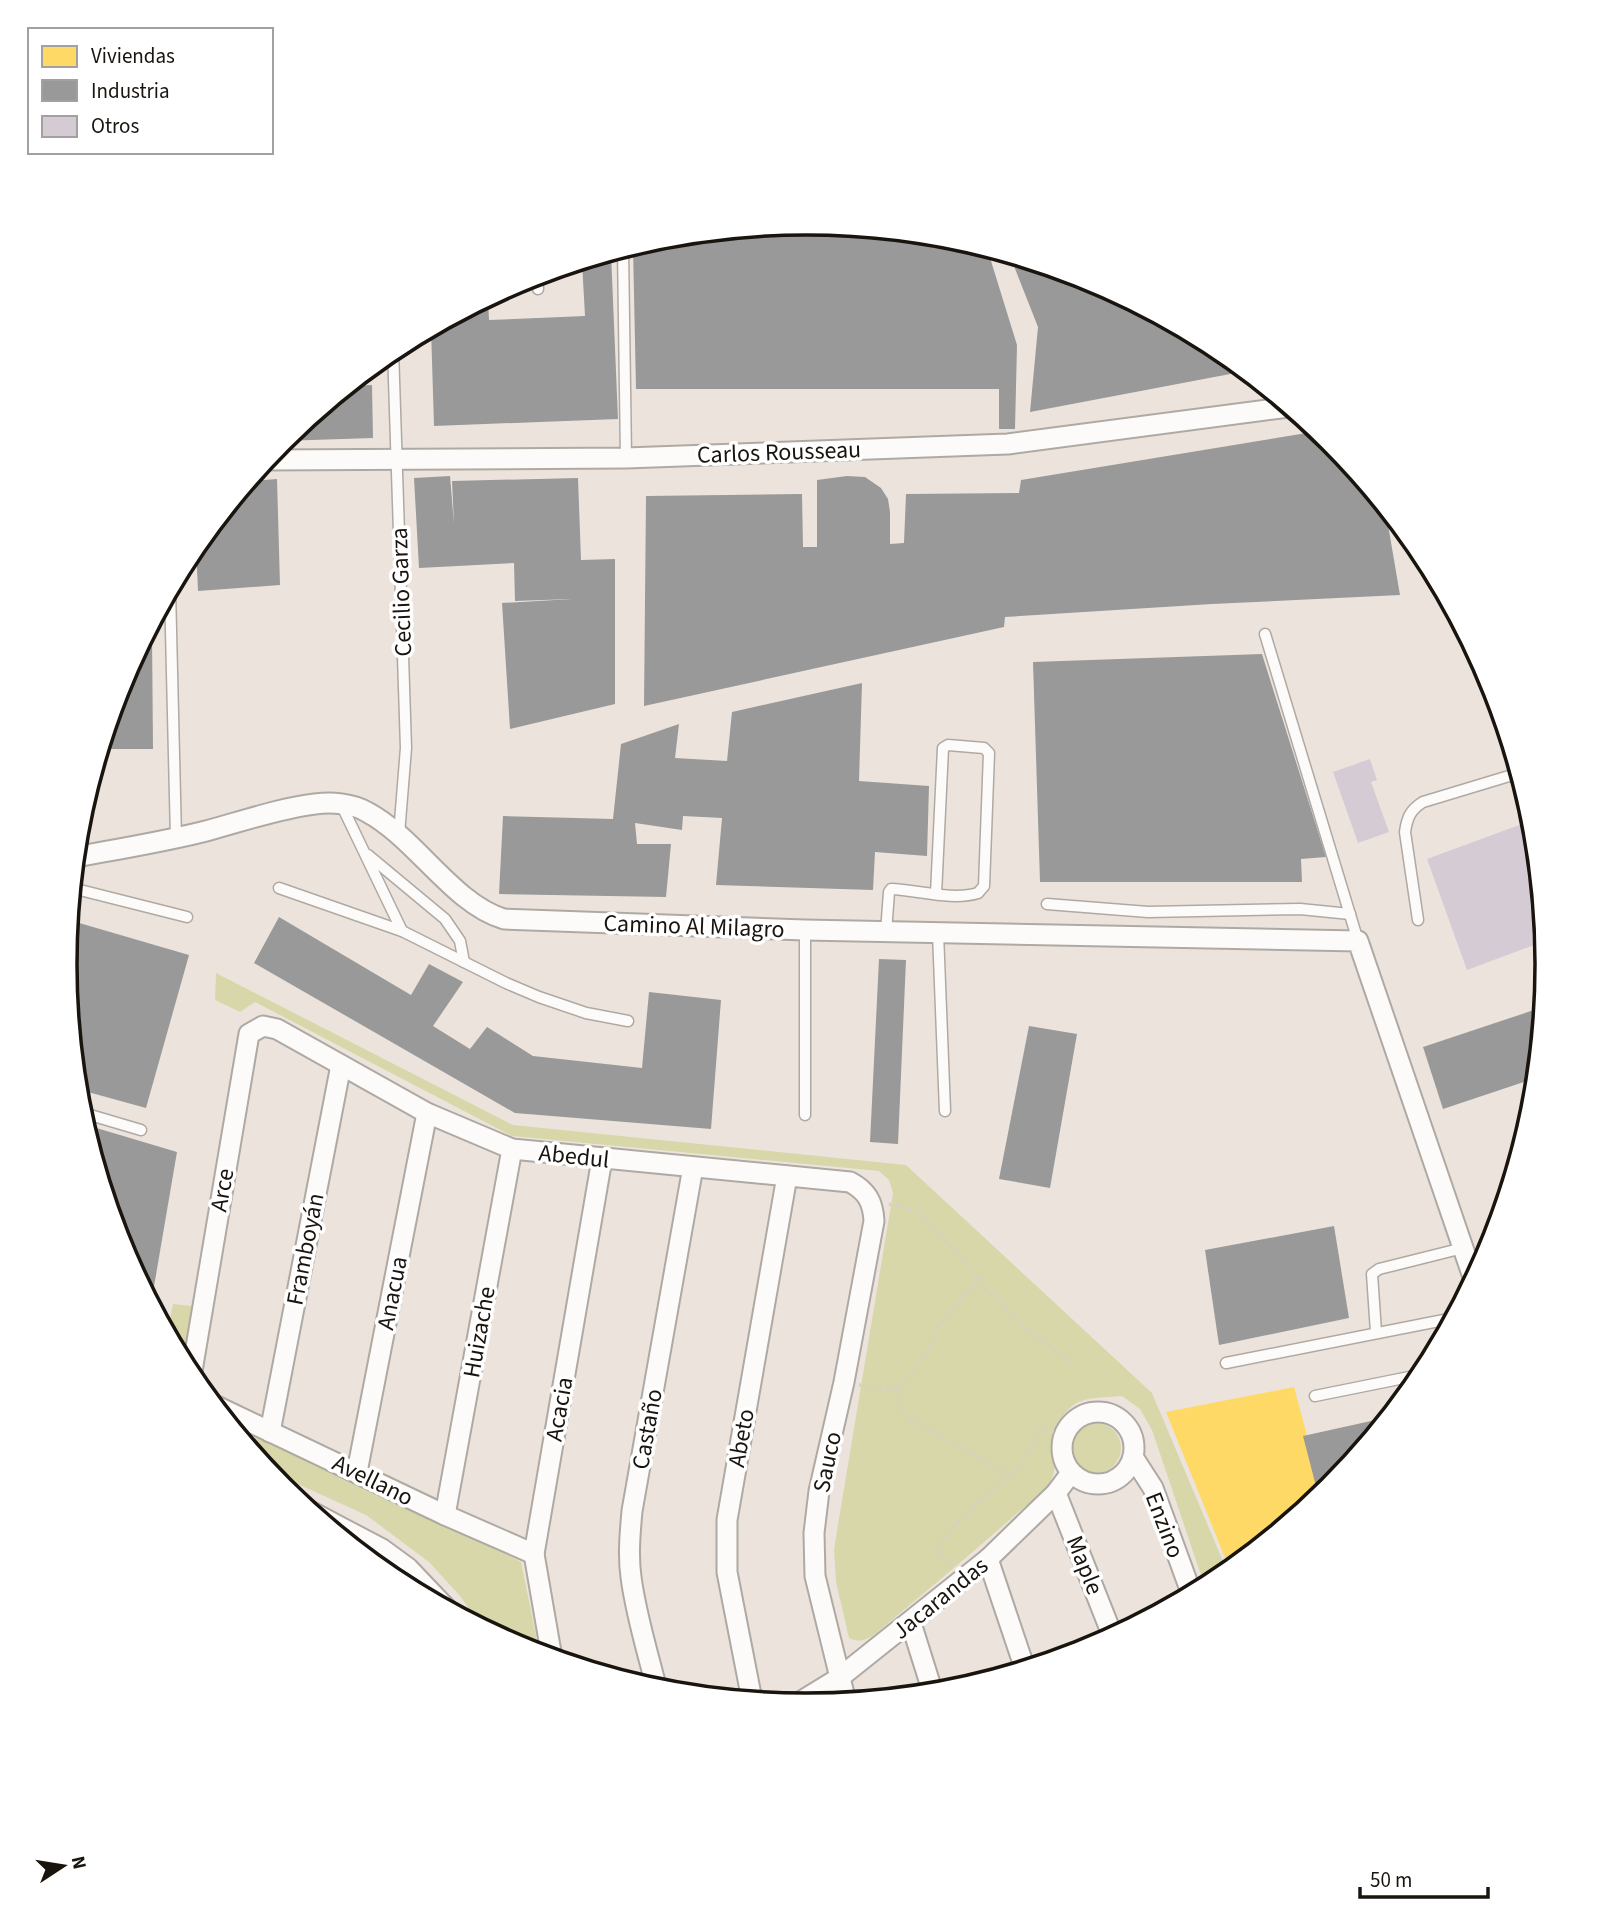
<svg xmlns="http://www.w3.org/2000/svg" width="1612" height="1929" font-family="'Source Sans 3',sans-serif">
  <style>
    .green { fill: #d8d7aa }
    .homes { fill: #ffd966 }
    .industry { fill: #999 }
    .building { fill: #d4cbd5 }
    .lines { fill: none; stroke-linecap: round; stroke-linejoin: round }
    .lane-casing { stroke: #afa9a3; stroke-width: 13 }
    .street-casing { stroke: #afa9a3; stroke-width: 23 }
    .path { stroke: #d2d0ce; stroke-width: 3.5; stroke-dasharray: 2 5; stroke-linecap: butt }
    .lane { stroke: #fcfbfa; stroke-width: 10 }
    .street { stroke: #fcfbfa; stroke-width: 19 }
    .labels { text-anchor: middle; stroke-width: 7; stroke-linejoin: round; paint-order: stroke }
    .street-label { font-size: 24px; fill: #1a140f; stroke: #fff }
    .rim { fill: none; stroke: #1a140f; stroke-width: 3.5 }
  </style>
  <rect width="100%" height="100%" fill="#ece4dc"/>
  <g class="green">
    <path d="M216,973L513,1125L906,1165L1152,1393L1228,1573L1205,1587L1152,1430L1140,1409L1122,1396C1106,1398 1083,1396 1071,1407C1041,1436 1064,1456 1050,1482C1045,1492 1024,1507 1015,1515C969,1556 922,1595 875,1634C866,1640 860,1643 849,1638L836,1582L834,1549L893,1193L889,1180L879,1171L512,1136L255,1002L240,1012L215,1000Z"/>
    <polygon points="173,1304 192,1306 183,1363 167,1334"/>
    <polygon points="218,1410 521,1562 540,1655 522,1649 482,1628 460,1596 429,1562 366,1515 267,1470"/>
    <circle cx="1096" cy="1448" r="25"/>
  </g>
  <polygon class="homes" points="1294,1387 1323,1495 1230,1570 1166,1412"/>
  <g class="industry">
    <polygon points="806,223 951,238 987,248 1017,345 1015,429 999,429 999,389 636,389 633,246 662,237"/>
    <polygon points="611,253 618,419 434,426 431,329 488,298 489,320 585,316 582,262"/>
    <polygon points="1010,256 1090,280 1218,348 1246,371 1030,412 1038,327"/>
    <polygon points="372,385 373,438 281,441 348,386"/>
    <polygon points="1319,431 1330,441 1385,507 1400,595 1212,604 1005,617 1004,627 644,706 646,496 802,494 803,547 817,547 817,480 847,476 865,477 881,488 888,499 890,512 890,544 904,543 906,494 1019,493 1021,480"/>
    <polygon points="450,476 454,524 452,481 578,478 581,560 615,559 615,704 510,729 502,603 572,599 515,601 514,563 419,568 414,478"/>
    <polygon points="277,479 280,585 198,591 196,545 249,481"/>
    <polygon points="147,633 152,633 153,749 101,749 121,680"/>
    <polygon points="1262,654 1326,857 1301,859 1302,882 1040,882 1033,662"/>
    <polygon points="862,683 859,781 929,786 927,856 875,852 873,890 716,885 722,818 683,816 682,830 635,823 637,844 671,844 666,897 499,894 503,816 613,819 621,744 679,724 675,758 727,761 732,712"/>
    <polygon points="279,917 411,995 429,964 463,982 433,1026 470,1049 487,1027 533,1056 642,1068 649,992 721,1000 711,1129 515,1113 254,963"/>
    <polygon points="69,920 189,955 146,1108 77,1089 65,964"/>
    <polygon points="879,959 906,960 898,1144 870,1142"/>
    <polygon points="1543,1007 1536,1078 1443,1109 1423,1047"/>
    <polygon points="1029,1026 1077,1034 1050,1188 999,1179"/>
    <polygon points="83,1124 177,1152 151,1304 121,1248"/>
    <polygon points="1334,1226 1349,1318 1219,1345 1205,1250"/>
    <polygon points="1389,1417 1330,1489 1319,1498 1303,1436"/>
  </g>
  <g class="building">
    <polygon points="1370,759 1377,780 1371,782 1389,832 1358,843 1333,772"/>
    <polygon points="1533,820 1545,941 1467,970 1427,859"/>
  </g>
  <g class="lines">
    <g class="lane-casing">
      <g id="lane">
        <polyline points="623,249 626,458"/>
        <polyline points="537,275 538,289"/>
        <polyline points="393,349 406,748 399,834"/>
        <polyline points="170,589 176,838"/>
        <polyline points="1265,634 1358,941"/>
        <polyline points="341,804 402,931 506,983 539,997 586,1013 628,1021"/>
        <polyline points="368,855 445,919 460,941 464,962"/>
        <polyline points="72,888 187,917"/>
        <polyline points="279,888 402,931"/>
        <polyline points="1047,904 1148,912 1300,909 1350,914"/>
        <path d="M1418,920L1405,832C1407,818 1410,810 1423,802L1519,773"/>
        <path d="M886,932L889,892L891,889C918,890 952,901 978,893L984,886L989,753L984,748L948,745L943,748L936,894"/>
        <polyline points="938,933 945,1111"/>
        <polyline points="80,1112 141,1130"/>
        <polyline points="805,1115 805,930"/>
        <polyline points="1376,1332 1372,1274 1379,1269 1463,1248"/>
        <polyline points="1226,1363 1454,1318"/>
        <polyline points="1315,1396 1424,1374"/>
      </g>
    </g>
    <g class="street-casing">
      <g id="street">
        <polyline points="265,460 626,458 1008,444 1289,407"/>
        <path d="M75,857C119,849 163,842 206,831C240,822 280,808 315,804C331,802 352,803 367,812C416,838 453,904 504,919L805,930L1358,941L1474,1280"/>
        <path d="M191,1377L249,1034L263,1026L277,1029L427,1113L512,1149L850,1182C867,1191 873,1202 874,1221L844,1382L819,1491L814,1533L815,1576L846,1702"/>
        <polyline points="212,1404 445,1515 534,1554"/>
        <circle cx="1098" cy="1448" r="36"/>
        <polyline points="270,1432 341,1065"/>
        <polyline points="1133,1457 1153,1488 1192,1595"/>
        <polyline points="357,1472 427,1113"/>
        <polyline points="1056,1493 1113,1637"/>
        <polyline points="308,1510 382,1549 408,1568 447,1609"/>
        <polyline points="445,1515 512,1149"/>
        <polyline points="988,1559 1025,1669"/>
        <polyline points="911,1623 933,1693"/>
        <polyline points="552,1658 534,1554 602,1159"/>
        <path d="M657,1690C648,1653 636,1616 631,1577C628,1556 630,1533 632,1511L693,1167"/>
        <polyline points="752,1700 727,1572 727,1520 787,1176"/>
        <polyline points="795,1705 839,1678 988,1559 1056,1493 1071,1473"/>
      </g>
    </g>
    <g class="path">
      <polyline points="889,1204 917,1211 963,1259 986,1289 1029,1331 1074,1365"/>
      <polyline points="859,1385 896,1391 905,1416 1008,1474"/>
      <polyline points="896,1391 912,1374 927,1352 940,1323 979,1280"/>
      <polyline points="953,1566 942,1555 939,1545 952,1527 1027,1459 1038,1429 1042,1428 1063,1435"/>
    </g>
    <use href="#lane" class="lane"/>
    <use href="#street" class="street"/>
  </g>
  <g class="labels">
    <g class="street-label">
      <text transform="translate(779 452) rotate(-2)" y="8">Carlos Rousseau</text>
      <text transform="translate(401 592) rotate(-92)" y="8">Cecilio Garza</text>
      <text transform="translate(694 926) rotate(2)" y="8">Camino Al Milagro</text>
      <text transform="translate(574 1156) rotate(6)" y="8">Abedul</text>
      <text transform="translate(222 1190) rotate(-80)" y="8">Arce</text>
      <text transform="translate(305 1249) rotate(-79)" y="8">Framboyán</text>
      <text transform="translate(392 1293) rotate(-79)" y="8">Anacua</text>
      <text transform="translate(479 1332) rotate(-80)" y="8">Huizache</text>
      <text transform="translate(559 1409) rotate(-80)" y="8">Acacia</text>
      <text transform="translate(647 1429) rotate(-80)" y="8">Castaño</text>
      <text transform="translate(741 1438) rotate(-80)" y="8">Abeto</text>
      <text transform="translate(827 1462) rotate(-78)" y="8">Sauco</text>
      <text transform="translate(373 1480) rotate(26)" y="8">Avellano</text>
      <text transform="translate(1165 1525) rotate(69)" y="8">Enzino</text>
      <text transform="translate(1085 1565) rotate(68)" y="8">Maple</text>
      <text transform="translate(940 1598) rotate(-39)" y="8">Jacarandas</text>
    </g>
  </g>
  <path d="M0 0H1612V1929H0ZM77 964a729 729 0 1 1 1458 0a729 729 0 1 1-1458 0Z" fill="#fff" fill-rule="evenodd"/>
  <path class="rim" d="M77 964a729 729 0 1 1 1458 0a729 729 0 1 1-1458 0Z"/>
  <rect x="28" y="28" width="245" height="126" fill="#ffffff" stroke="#a3a19f" stroke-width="2"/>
  <rect x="42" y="46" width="35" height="21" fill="#ffd966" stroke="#a3a19f" stroke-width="2"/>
  <text x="91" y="63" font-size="21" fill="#1a140f">Viviendas</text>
  <rect x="42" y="80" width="35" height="21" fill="#999999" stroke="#a3a19f" stroke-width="2"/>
  <text x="91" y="98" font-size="21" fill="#1a140f">Industria</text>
  <rect x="42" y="116" width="35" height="21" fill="#d4cbd5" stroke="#a3a19f" stroke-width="2"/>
  <text x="91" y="133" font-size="21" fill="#1a140f">Otros</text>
  <g transform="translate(63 1866) rotate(78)" stroke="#ffffff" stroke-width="5" paint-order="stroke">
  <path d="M0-5L12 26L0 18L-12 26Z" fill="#1a140f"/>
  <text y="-10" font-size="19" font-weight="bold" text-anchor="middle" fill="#1a140f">N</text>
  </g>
  <path d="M1360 1887v10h128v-10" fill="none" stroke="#1a140f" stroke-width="3.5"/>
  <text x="1370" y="1887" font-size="21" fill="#1a140f" stroke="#ffffff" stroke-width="5" paint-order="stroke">50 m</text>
</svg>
